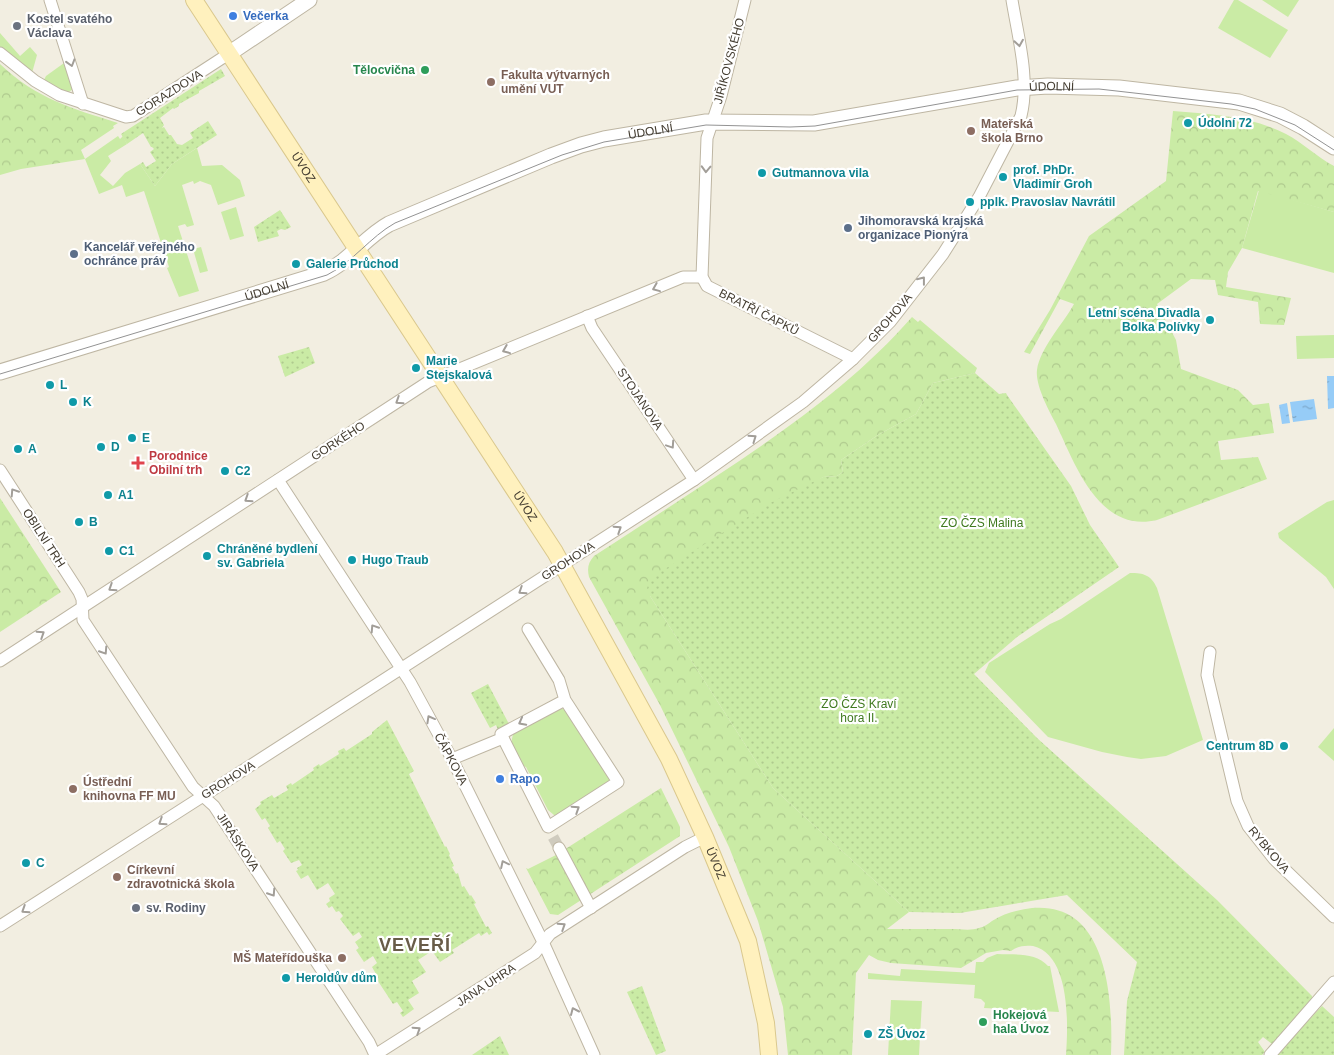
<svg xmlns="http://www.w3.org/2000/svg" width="1334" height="1055" font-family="Arial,sans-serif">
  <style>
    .grass { fill: #caeba5 }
    .forest { fill: url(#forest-crowns) }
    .garden { fill: url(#garden-dots) }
    .water { fill: url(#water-ripples) }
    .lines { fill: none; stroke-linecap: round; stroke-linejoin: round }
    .minor-tunnel { stroke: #cfcbbe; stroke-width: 11; stroke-dasharray: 11 5.5; stroke-linecap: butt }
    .minor-casing { stroke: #beb6a3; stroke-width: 13 }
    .tertiary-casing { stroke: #beb6a3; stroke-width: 17 }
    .secondary-casing { stroke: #dac88d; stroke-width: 18 }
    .minor { stroke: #fff; stroke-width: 11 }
    .tertiary { stroke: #fff; stroke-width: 15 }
    .secondary { stroke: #fff1be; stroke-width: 16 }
    .tram { stroke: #939393; stroke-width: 1 }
    .oneway { stroke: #a29e98 }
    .shop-dot { fill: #3f7fe0; stroke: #fff; stroke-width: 2 }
    .worship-dot { fill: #6b7280; stroke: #fff; stroke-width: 2 }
    .leisure-dot { fill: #2e9e5b; stroke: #fff; stroke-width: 2 }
    .education-dot { fill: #8d6e63; stroke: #fff; stroke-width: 2 }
    .culture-dot { fill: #0f9aa8; stroke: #fff; stroke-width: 2 }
    .service-dot { fill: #5c6f8a; stroke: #fff; stroke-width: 2 }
    .health-dot { fill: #e0444e; stroke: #fff; stroke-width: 2 }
    .labels { text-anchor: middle; stroke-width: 4.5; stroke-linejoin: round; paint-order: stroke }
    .shop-label { font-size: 12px; font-weight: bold; fill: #366cbe; stroke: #fff; text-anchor: start }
    .worship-label { font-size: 12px; font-weight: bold; fill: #5b616d; stroke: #fff; text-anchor: start }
    .street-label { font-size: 12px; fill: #443d31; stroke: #fff }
    .leisure-label { font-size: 12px; font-weight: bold; fill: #27864d; stroke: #fff; text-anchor: end }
    .education-label { font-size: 12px; font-weight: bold; fill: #785e54; stroke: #fff; text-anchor: start }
    .culture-label { font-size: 12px; font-weight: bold; fill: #0d838f; stroke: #fff; text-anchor: start }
    .service-label { font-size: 12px; font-weight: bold; fill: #4e5e75; stroke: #fff; text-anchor: start }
    .health-label { font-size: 12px; font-weight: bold; fill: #be3a42; stroke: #fff; text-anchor: start }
    .park-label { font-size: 12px; fill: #407a20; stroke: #fff }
    .district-label { font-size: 18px; font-weight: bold; letter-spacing: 1px; fill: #685c48; stroke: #fff }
  </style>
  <defs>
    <pattern id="forest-crowns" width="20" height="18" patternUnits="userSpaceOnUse" patternTransform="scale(1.25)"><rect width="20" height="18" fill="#caeba5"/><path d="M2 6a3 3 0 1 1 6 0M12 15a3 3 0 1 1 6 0" fill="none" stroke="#afca8e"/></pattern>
    <pattern id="garden-dots" width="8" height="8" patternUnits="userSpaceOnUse" patternTransform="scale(1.25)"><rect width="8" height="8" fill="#caeba5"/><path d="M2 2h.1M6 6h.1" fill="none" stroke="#afca8e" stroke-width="1.8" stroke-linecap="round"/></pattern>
    <pattern id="water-ripples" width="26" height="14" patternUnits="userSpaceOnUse" patternTransform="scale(1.25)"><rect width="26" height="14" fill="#96ccf7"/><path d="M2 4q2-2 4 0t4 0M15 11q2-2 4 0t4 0" fill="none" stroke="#7ca7c9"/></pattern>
  </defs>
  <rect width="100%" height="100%" fill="#f2eee1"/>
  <g class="grass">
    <polygon points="1234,0 1238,0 1288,30 1270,58 1218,28"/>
    <polygon points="1262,0 1299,0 1288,17"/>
    <polygon points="0,33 20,56 30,47 37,55 32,73 0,47"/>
    <polygon points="64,63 73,89 69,92 65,93 44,80 46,76"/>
    <polygon points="118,136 120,139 123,136 127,144 108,156 111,161 100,175 113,186 125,173 140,164 155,186 172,164 197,148 202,166 222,165 240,180 245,196 218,205 211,185 200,181 194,184 193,181 182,185 194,225 187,227 185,224 178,226 199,291 179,297 167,268 169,267 144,191 126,197 122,185 99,194 85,159"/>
    <polygon points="1259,190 1334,212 1334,273 1242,248"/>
    <polygon points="236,207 244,236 230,240 221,212"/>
    <polygon points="201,247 208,271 200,273 193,249"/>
    <polygon points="1334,335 1334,358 1297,359 1296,336"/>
    <polygon points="1334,500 1334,589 1326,577 1279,538 1278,533 1327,502"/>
    <path d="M1130,573C1144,573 1151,575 1157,588L1203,740L1166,756L1141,759L1127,757L1102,752L1048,737L985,672L989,663L1050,624L1061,619Z"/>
    <path d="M559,708L566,710L609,777L610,781L559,815H554L548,810L526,767L521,765C516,755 507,743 515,731Z"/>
    <polygon points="1334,728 1334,761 1318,747"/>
    <path d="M997,954C1015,955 1036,952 1048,966H1050L1059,1012L984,1008L985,1003L981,999L974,998L975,985L868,979V973L900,976L901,969L975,973L976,962H983L987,958Z"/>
    <polygon points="891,1000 922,1001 919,1055 888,1055"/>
  </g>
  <g class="forest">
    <path d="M0,64C37,99 71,108 118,123L113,126L114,128L81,150L85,159L21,169L0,175Z"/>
    <path d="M1173,111C1211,114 1251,116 1286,134C1303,143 1317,157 1334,166V212L1258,191L1242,248L1228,272L1226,287L1291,298L1284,325L1260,324L1258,302L1218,295L1215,280L1191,279L1157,304L1176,340L1181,369L1238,390L1253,405L1269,403L1274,433L1218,441L1221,460L1258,457L1267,479L1157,520C1099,534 1075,464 1056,424C1049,411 1035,385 1037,370C1040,348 1063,324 1074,304L1060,299L1030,354L1024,352L1050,310L1089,236L1166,181Z"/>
    <path d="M912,317L918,322L920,320L977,368L975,373L933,383L916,414L878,435L841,460L843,472L837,476L823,477L650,596L773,788L909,912L887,929C909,929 930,929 952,929C960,929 971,931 979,928C984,927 988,924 992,921C1004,913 1018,910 1032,908C1109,901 1113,1001 1111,1055H1066C1068,1026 1071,955 1033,946C1025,945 1018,946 1011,951L1003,950L986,953L961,968L891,963L878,960L869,955L856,973L852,1055H788L783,1007L758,921L729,847L660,705L589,577C587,568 588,563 594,556C635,530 675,503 715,477C786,430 855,382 912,317Z"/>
    <polygon points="0,498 61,592 0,632"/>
    <polygon points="661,788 680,827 680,836 558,915 550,914 526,868 528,869 556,855"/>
  </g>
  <g class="garden">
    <polygon points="221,69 225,76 199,91 199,93 179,104 179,106 174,109 173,108 160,118 164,125 162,128 164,127 169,135 171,135 177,144 182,145 193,138 190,133 208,121 217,135 172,164 155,186 140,164 143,162 146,167 156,161 150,152 154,149 152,147 151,147 143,133 127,144 121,134"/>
    <polygon points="280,210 291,227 285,230 281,229 277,231 279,236 258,242 254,227"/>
    <polygon points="309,347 315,363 285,377 278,356"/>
    <polygon points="975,373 999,394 1006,393 1007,395 1071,486 1090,525 1119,567 1017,637 974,674 1037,738 1217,900 1312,996 1312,1000 1272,1044 1263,1037 1258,1042 1265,1052 1262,1055 1124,1055 1127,1001 1137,962 1067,895 960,913 909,912 773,788 650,596 647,589 649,579 770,503 823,477 837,476 843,472 841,460 878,435 916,414 933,383"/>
    <polygon points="488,684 509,724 498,730 496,725 490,728 471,693"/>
    <polygon points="387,720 414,771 409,774 445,847 446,846 450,854 449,855 454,866 452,867 456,874 458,873 462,887 464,886 470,896 471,895 476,903 474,904 486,927 488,926 492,933 489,935 487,932 481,936 479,933 452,950 454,953 440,962 432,951 418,960 426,972 412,981 419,993 408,1000 414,1009 403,1017 400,1013 403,1011 397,1002 393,1004 374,975 376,974 372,967 377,963 373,956 364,962 356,950 359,948 355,942 362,937 359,932 353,936 340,919 343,916 339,911 336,912 332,906 329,908 326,904 330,901 329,898 335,894 328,883 317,890 308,875 301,879 296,871 298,870 297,868 302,865 299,860 291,863 283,851 285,849 280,841 277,843 268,828 270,826 265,818 262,820 255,809 261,804 260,802 272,795 274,798 288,790 286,786 291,783 292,785 314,770 313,768 319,764 320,766 339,754 338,751 344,748 346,751 372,734 372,732"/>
    <polygon points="642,986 666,1051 656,1055 627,992"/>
    <polygon points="1322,1006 1334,1017 1334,1055 1276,1055"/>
    <polygon points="500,1036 509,1055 472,1055"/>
  </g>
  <g class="water">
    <polygon points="1327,376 1334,376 1334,408 1328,409"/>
    <polygon points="1314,399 1317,419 1293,422 1290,402"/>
    <polygon points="1287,403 1290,423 1282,424 1279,405"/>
  </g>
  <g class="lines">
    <polyline class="minor-tunnel" points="553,837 559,848"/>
    <g class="minor-casing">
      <g id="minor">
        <polyline points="50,0 83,104"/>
        <polyline points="745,0 721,96 707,138 702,277 707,286 853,359"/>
        <polyline points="0,53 35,81 59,95 126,117 133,116 230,53"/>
        <polyline points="587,316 592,328 694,480"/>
        <polyline points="0,470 79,592 82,599 83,620 193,787 214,806 369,1042 375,1055"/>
        <polyline points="278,480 410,682 452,759 543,942 594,1055"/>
        <polyline points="528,629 559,680 565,700 618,782 548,827 501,734 565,700"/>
        <polyline points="1210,652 1207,675 1237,801 1248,826 1274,859 1334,917"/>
        <polyline points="0,661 428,382 683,277 702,277"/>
        <polyline points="452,759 503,738"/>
        <polyline points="559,848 591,908"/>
        <path d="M0,926L214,789L694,480L803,402L853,359L890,322L943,254L979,197L1021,116C1030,79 1018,37 1012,0"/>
        <polyline points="375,1055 535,953 550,934 685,847 705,837"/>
        <polyline points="1270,1055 1334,982"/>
      </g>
    </g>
    <g class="tertiary-casing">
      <g id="tertiary">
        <polyline points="230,53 309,0"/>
        <path id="s1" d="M0,372L324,273C349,262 365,237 389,224L551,156L581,145L604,139L706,122L814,123L1017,88L1048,86L1119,88L1239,102L1280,115L1303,127L1334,147"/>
      </g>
    </g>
    <g class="secondary-casing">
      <g id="secondary">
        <path id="s2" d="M194,0L555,552L669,759L705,837L748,941L766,1023L769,1055"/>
      </g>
    </g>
    <use href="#minor" class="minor"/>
    <use href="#tertiary" class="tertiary"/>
    <use href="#secondary" class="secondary"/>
    <path class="tram" d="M0,374L327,275C353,262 370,237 395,223L562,155L604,142L706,125L790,127L815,126L1017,90L1099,89L1231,104L1255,109L1295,125L1334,150"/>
  </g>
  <defs><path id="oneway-chevron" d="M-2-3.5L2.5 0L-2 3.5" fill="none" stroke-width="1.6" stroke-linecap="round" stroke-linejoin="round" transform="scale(1.25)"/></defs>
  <g class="oneway">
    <use href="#oneway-chevron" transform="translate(1019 43) rotate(81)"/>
    <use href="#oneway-chevron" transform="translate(71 63) rotate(73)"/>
    <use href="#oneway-chevron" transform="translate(706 169) rotate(92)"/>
    <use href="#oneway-chevron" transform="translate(922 280) rotate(-52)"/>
    <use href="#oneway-chevron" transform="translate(656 288) rotate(158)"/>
    <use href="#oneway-chevron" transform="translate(506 350) rotate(158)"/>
    <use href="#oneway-chevron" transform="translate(399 401) rotate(147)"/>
    <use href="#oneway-chevron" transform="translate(753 438) rotate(-35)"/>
    <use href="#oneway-chevron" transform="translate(671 445) rotate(56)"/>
    <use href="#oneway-chevron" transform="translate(14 492) rotate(-123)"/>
    <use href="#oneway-chevron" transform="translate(248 499) rotate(147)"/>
    <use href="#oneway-chevron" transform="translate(618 529) rotate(-33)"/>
    <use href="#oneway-chevron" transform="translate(112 588) rotate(147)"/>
    <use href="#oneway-chevron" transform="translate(522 591) rotate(147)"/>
    <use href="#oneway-chevron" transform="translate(374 628) rotate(-123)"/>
    <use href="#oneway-chevron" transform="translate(41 634) rotate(-33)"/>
    <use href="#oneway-chevron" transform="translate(104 651) rotate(57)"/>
    <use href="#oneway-chevron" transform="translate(430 719) rotate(-119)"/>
    <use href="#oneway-chevron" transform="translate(522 722) rotate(152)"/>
    <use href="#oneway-chevron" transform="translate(576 809) rotate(-33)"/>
    <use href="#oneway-chevron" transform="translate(162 822) rotate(147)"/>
    <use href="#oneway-chevron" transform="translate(504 864) rotate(-116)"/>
    <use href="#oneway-chevron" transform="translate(272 893) rotate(57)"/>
    <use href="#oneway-chevron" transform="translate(25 910) rotate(147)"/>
    <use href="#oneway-chevron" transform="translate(562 926) rotate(-33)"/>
    <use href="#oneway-chevron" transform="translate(574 1011) rotate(-114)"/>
    <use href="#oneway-chevron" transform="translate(417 1030) rotate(-33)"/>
  </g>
  <g class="shop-dot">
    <circle cx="233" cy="16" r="5"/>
    <circle cx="500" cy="779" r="5"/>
  </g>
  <g class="worship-dot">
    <circle cx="17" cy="26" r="5"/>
    <circle cx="136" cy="908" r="5"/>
  </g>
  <g class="leisure-dot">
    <circle cx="425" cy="70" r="5"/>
    <circle cx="983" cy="1022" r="5"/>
  </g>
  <g class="education-dot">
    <circle cx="491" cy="82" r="5"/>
    <circle cx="971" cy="131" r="5"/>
    <circle cx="73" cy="789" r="5"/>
    <circle cx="117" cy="877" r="5"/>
    <circle cx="342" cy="958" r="5"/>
  </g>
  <g class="culture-dot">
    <circle cx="1188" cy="123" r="5"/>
    <circle cx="762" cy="173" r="5"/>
    <circle cx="1003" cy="177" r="5"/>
    <circle cx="970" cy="202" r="5"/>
    <circle cx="296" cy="264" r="5"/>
    <circle cx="1210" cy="320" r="5"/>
    <circle cx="416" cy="368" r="5"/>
    <circle cx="50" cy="385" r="5"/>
    <circle cx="73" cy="402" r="5"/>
    <circle cx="132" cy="438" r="5"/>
    <circle cx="101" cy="447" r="5"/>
    <circle cx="18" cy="449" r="5"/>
    <circle cx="225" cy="471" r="5"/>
    <circle cx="108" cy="495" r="5"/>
    <circle cx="79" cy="522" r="5"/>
    <circle cx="109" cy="551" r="5"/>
    <circle cx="207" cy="556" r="5"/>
    <circle cx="352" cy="560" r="5"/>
    <circle cx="1284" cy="746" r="5"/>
    <circle cx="26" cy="863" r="5"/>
    <circle cx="286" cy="978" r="5"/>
    <circle cx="868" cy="1034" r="5"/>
  </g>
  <g class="service-dot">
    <circle cx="848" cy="228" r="5"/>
    <circle cx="74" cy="254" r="5"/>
  </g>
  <path class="health-dot" d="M135.5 455.5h5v5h5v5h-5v5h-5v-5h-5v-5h5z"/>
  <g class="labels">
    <g class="shop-label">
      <text x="243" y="20">Večerka</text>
      <text x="510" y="783">Rapo</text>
    </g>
    <g class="worship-label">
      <text x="27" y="23">Kostel svatého<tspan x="27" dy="14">Václava</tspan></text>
      <text x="146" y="912">sv. Rodiny</text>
    </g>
    <g class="street-label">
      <text transform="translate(729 61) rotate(-75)" y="4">JIŘÍKOVSKÉHO</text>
      <text dy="4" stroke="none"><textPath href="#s1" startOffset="1104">ÚDOLNÍ</textPath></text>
      <text transform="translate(169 93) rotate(-32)" y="4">GORAZDOVA</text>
      <text dy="4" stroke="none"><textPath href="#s1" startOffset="699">ÚDOLNÍ</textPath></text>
      <text dy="4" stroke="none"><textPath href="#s2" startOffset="200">ÚVOZ</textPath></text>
      <text dy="4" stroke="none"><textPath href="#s1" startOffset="279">ÚDOLNÍ</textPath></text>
      <text transform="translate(759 312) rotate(27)" y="4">BRATŘÍ ČAPKŮ</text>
      <text transform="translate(890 318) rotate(-49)" y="4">GROHOVA</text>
      <text transform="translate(640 399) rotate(56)" y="4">STOJANOVA</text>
      <text transform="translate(338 441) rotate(-33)" y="4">GORKÉHO</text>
      <text dy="4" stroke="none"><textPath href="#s2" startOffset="605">ÚVOZ</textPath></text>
      <text transform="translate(44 538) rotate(57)" y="4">OBILNÍ TRH</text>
      <text transform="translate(568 561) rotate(-33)" y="4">GROHOVA</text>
      <text transform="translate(451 759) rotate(62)" y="4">ČÁPKOVA</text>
      <text transform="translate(228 780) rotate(-32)" y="4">GROHOVA</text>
      <text transform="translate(238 842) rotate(57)" y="4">JIRÁSKOVA</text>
      <text transform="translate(1269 850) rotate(50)" y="4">RYBKOVA</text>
      <text dy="4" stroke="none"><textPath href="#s2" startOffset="1010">ÚVOZ</textPath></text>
      <text transform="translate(486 985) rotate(-33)" y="4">JANA UHRA</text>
    </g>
    <g class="leisure-label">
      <text x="415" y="74">Tělocvična</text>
      <text x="993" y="1019" text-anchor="start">Hokejová<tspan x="993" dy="14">hala Úvoz</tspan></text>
    </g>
    <g class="education-label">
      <text x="501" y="79">Fakulta výtvarných<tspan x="501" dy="14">umění VUT</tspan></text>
      <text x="981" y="128">Mateřská<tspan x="981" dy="14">škola Brno</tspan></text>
      <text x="83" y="786">Ústřední<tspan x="83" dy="14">knihovna FF MU</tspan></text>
      <text x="127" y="874">Církevní<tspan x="127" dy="14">zdravotnická škola</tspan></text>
      <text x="332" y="962" text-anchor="end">MŠ Mateřídouška</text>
    </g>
    <g class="culture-label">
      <text x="1198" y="127">Údolní 72</text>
      <text x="1013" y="174">prof. PhDr.<tspan x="1013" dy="14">Vladimír Groh</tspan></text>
      <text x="772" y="177">Gutmannova vila</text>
      <text x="980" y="206">pplk. Pravoslav Navrátil</text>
      <text x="306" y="268">Galerie Průchod</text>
      <text x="1200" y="317" text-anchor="end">Letní scéna Divadla<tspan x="1200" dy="14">Bolka Polívky</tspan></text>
      <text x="426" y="365">Marie<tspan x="426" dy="14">Stejskalová</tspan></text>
      <text x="60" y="389">L</text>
      <text x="83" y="406">K</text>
      <text x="142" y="442">E</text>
      <text x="111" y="451">D</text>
      <text x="28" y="453">A</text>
      <text x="235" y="475">C2</text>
      <text x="118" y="499">A1</text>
      <text x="89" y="526">B</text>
      <text x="217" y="553">Chráněné bydlení<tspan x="217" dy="14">sv. Gabriela</tspan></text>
      <text x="119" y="555">C1</text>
      <text x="362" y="564">Hugo Traub</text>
      <text x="1274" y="750" text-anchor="end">Centrum 8D</text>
      <text x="36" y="867">C</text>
      <text x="296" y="982">Heroldův dům</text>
      <text x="878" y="1038">ZŠ Úvoz</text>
    </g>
    <g class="service-label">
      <text x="858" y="225">Jihomoravská krajská<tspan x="858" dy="14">organizace Pionýra</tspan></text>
      <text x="84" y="251">Kancelář veřejného<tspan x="84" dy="14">ochránce práv</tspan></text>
    </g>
    <g class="health-label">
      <text x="149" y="460">Porodnice<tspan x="149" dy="14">Obilní trh</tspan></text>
    </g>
    <g class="park-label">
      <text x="982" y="527">ZO ČZS Malina</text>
      <text x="859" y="708">ZO ČZS Kraví<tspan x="859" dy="14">hora II.</tspan></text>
    </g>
    <g class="district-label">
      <text x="415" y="951">VEVEŘÍ</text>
    </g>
  </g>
</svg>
